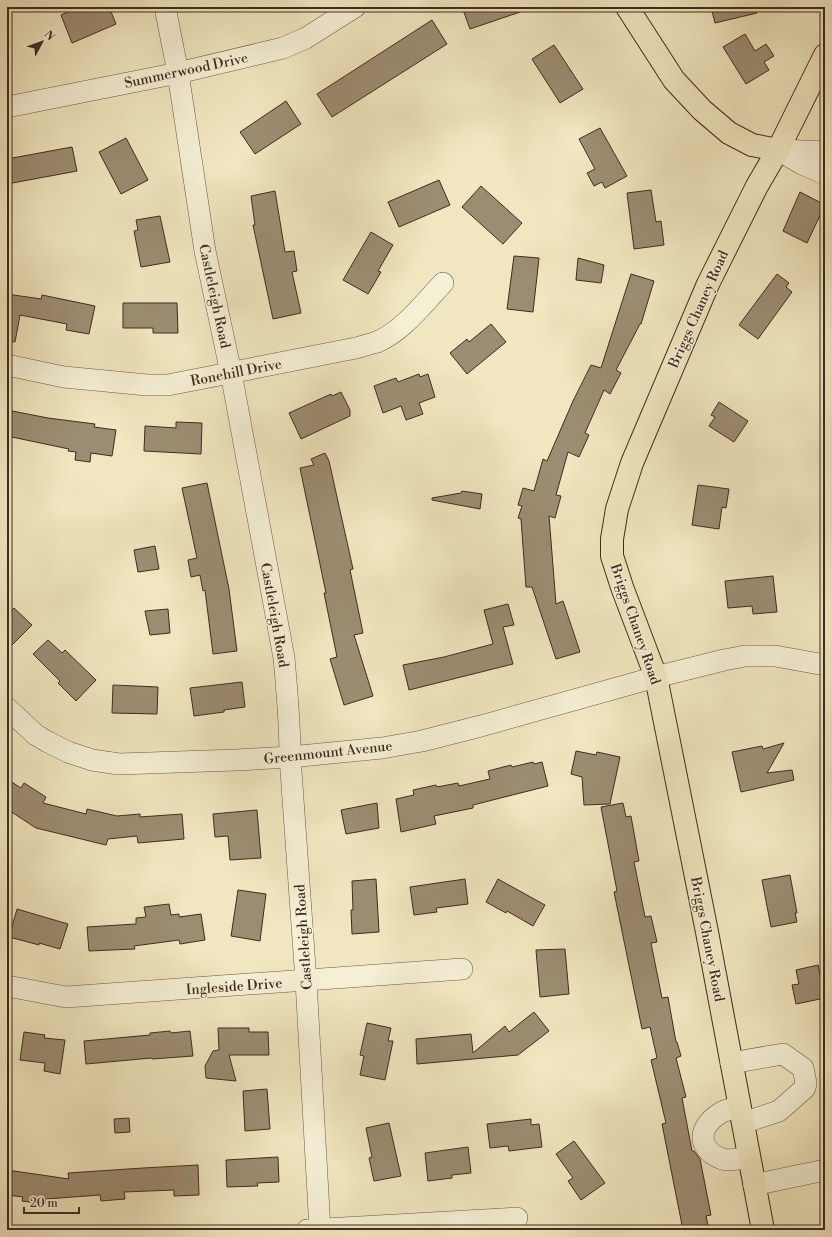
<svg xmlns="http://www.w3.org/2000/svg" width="832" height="1237" font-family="'Libre Bodoni',serif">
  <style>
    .building { fill: #9c8d72; stroke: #402c1f }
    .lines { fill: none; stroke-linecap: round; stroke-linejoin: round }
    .minor-casing { stroke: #6c5a47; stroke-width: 22 }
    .major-casing { stroke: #402c1f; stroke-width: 24 }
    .minor { stroke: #f5efd5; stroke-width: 21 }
    .major { stroke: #f0e6bf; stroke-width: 22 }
    .labels { text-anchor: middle; stroke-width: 3; stroke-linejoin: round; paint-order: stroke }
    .street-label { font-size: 14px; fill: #402c1f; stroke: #f5efd5 }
  </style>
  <rect width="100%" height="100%" fill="#f0e6bf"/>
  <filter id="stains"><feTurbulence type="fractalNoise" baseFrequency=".005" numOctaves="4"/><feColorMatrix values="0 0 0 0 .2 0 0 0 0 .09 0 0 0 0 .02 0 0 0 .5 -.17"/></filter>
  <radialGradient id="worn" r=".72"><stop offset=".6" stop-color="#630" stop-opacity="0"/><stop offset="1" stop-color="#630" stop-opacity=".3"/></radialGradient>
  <g class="building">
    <polygon points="79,7 109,7 116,24 72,43 61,15"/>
    <polygon points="462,7 525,7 526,10 470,29"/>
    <polygon points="711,7 757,7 757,13 715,23"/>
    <polygon points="432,20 447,44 332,117 317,94"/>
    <polygon points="745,34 755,51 766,44 774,56 764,62 769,70 746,84 723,47"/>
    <polygon points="554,45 583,89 560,103 532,59"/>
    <polygon points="286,101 301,124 255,154 240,132"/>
    <polygon points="600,128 627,176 605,188 602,182 594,186 587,173 595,169 579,139"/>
    <polygon points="126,138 148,180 121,194 99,152"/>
    <polygon points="72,147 77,171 7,184 7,159"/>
    <polygon points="439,180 450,205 399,227 388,202"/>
    <polygon points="481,186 522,223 503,244 462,207"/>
    <polygon points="651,190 656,222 661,221 664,245 634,249 627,193"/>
    <polygon points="275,191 285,252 294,251 297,271 292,272 301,313 273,319 253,225 255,225 251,196"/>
    <polygon points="800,192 825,205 807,243 783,231"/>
    <polygon points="160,216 170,262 141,267 134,231 138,230 136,220"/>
    <polygon points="371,232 393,245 378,271 381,272 368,294 343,280"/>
    <polygon points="514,256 539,258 533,312 507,309"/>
    <polygon points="578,258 604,265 601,283 576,280"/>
    <polygon points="631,274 654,281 641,324 640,324 616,370 621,373 610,394 604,390 585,433 589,435 579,457 568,452 556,495 561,496 555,518 549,516 556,604 563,601 580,652 556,659 532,587 526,587 521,519 518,518 522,506 518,505 523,488 534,491 543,459 547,461 573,401 591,365 601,368"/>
    <polygon points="777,274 789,283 786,287 792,292 758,339 739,325"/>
    <polygon points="7,294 41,299 42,295 95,306 89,334 66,330 67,324 20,315 15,342 7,341"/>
    <polygon points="123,303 177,303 178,333 153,333 153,328 123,328"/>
    <polygon points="491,324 506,342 467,374 450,353 467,339 469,342"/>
    <polygon points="419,374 420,377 428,374 435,397 419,403 423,414 406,420 401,406 383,413 374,386 396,378 398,382"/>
    <polygon points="341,392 350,410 350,416 301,439 289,413 331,394 332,396"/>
    <polygon points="719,402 748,421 734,442 709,426 715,417 711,415"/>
    <polygon points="7,410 48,418 95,424 94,427 116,430 112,456 91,453 90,462 75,460 76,452 68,451 69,449 7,436"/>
    <polygon points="176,422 202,423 201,454 144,451 145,426 176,428"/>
    <polygon points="325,453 329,461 353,569 350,570 363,633 354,635 373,696 344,705 330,659 337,657 324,593 326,593 300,468 314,465 311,459"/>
    <polygon points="207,483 229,589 237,651 213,654 205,590 203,591 200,575 191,577 188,560 197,558 182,488"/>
    <polygon points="698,485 729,489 726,508 722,507 719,529 692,525"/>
    <polygon points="462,491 482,494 480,509 432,500 432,498 461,493"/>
    <polygon points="155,546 159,569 138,572 134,550"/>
    <polygon points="773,576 777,612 753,614 752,606 728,608 725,581"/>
    <polygon points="508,604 514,625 503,627 513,664 409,690 403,665 444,657 493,644 484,610"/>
    <polygon points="14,608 32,625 7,650 7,616"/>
    <polygon points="168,609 170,633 150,635 145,611"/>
    <polygon points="48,640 62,653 65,650 96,680 76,701 58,683 60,681 33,654"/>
    <polygon points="242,682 245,707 224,710 224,712 194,716 190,688"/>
    <polygon points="113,685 158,687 157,714 112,713"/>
    <polygon points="784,743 767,773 792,770 794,780 741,792 732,752 762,746 763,749"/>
    <polygon points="576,751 596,755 597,752 620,757 610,804 584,805 582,777 571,774"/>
    <polygon points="533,762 534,764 542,762 548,786 473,805 473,808 434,816 436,824 401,832 396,799 414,795 413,790 436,785 437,787 458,783 459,786 490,779 488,771 511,765 512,767"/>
    <polygon points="7,779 21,788 24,783 46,797 43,803 86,814 87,809 117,816 140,814 140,817 182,814 184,839 138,843 137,836 108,839 106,845 36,828 7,809"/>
    <polygon points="377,803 379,828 346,834 341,810"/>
    <polygon points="623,803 626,817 631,816 639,861 634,862 645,917 651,916 657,942 651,943 662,998 668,997 676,1042 677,1042 681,1056 676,1058 686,1097 682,1098 692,1151 694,1151 700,1159 711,1215 706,1216 709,1230 683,1230 662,1124 666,1123 651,1060 657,1058 650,1027 642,1029 614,892 617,891 601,807"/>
    <polygon points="257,810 261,858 230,860 228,836 215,837 213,814"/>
    <polygon points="790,875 797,913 795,913 797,922 771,927 762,880"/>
    <polygon points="376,879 379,932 352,934 351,910 353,910 352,881"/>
    <polygon points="465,879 468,904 436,908 437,912 414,915 410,887"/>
    <polygon points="498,879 545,905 533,926 507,911 506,913 486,902"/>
    <polygon points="238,890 266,894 260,941 231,936"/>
    <polygon points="169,904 171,915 179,914 179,917 201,914 205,940 180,944 179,940 134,946 135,949 89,951 87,927 136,924 136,918 146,917 144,907"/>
    <polygon points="17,909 68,924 60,949 39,943 39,945 9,937"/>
    <polygon points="565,949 569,994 540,997 536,950"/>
    <polygon points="818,965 825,998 796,1004 792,985 799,984 796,970"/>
    <polygon points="534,1012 549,1031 518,1055 417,1064 416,1039 471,1034 473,1053 505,1026 509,1032"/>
    <polygon points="367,1023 391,1028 388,1041 393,1041 385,1080 360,1075 364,1056 360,1055"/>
    <polygon points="218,1028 249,1028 249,1032 268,1032 269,1055 229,1055 236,1081 206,1078 205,1066 213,1051 219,1050"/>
    <polygon points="170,1031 171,1033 190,1031 193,1056 152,1059 152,1058 86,1064 84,1041 150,1035 150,1033"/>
    <polygon points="24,1032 45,1035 44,1038 65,1040 60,1074 44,1071 45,1063 20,1060"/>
    <polygon points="267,1089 270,1129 245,1131 243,1091"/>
    <polygon points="129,1118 130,1132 115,1133 114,1119"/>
    <polygon points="531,1119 531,1125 539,1124 542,1147 509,1151 508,1146 490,1148 487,1124"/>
    <polygon points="389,1123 401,1176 374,1181 369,1158 372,1157 366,1128"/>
    <polygon points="574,1141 605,1183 581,1200 568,1181 573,1178 556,1154"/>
    <polygon points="468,1147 471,1173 452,1175 452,1178 428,1181 425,1153"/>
    <polygon points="278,1157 279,1182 257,1183 258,1186 227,1187 226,1160"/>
    <polygon points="198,1165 199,1195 174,1196 174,1190 124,1192 125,1199 101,1201 100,1195 46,1199 45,1204 22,1201 23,1197 7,1195 7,1170 69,1179 68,1173 143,1168"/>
  </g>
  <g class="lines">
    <g class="minor-casing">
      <g id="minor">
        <path d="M165,7L178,73L205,251L231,373L284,658C287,691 290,723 290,757L306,981L320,1230"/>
        <polyline points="7,107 178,73 283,48 306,38 355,7"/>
        <polyline points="778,150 802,164 825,174"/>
        <polyline points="781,150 825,152"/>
        <path d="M7,365L64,377L147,385H168L356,348C363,346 370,344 377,342C403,331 424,303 443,283"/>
        <polyline points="7,708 36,735 48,742 68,752 92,760 119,764 236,760 290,757 382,748 422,741 481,726 656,677 724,660 745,656 775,656 825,665"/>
        <polyline points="7,986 66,997 462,969"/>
        <polyline points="731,1063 783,1054 803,1068 806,1083 805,1088 779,1111 743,1123"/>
        <path d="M739,1106C734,1108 727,1110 722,1112C708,1120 696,1135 708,1150C713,1155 720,1159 727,1160C734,1160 742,1158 749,1157"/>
        <polyline points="754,1185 825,1170"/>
        <polyline points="307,1230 517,1218"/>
      </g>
    </g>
    <g class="major-casing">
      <g id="major">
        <polyline points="627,7 674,80 702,110 729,133 752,145 778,150"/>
        <polyline points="763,1230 707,932 656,677 622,587 612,556 612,539 617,509 632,463 708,284 757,186 778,150 825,55"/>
      </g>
    </g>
    <use href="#minor" class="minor"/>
    <use href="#major" class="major"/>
  </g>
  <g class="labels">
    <g class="street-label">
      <text transform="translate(186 70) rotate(-12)" y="5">Summerwood Drive</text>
      <text transform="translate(215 296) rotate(78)" y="5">Castleleigh Road</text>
      <text transform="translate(698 309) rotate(-66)" y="5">Briggs Chaney Road</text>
      <text transform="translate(236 372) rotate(-11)" y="5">Ronehill Drive</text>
      <text transform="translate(275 615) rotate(80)" y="5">Castleleigh Road</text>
      <text transform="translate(636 624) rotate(71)" y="5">Briggs Chaney Road</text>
      <text transform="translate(328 752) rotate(-6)" y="5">Greenmount Avenue</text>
      <text transform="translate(303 937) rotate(-94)" y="5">Castleleigh Road</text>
      <text transform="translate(708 939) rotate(79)" y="5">Briggs Chaney Road</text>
      <text transform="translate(234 986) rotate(-4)" y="5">Ingleside Drive</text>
    </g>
  </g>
  <rect width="832" height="1237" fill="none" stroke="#f0e6bf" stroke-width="24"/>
  <rect x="8" y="8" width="816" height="1221" fill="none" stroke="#402c1f" stroke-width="2"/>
  <rect x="12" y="12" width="808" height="1213" fill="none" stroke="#402c1f"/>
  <g transform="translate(42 42) rotate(49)" stroke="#f5efd5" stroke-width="3" paint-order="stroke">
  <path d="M0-3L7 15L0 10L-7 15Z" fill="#402c1f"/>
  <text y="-6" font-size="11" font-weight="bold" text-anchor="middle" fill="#402c1f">N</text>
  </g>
  <path d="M24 1207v6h55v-6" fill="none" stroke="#402c1f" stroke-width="2"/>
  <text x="30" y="1207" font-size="12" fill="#402c1f" stroke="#f5efd5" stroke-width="3" paint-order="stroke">20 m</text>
  <rect width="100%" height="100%" filter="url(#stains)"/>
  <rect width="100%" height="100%" fill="url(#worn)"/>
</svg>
